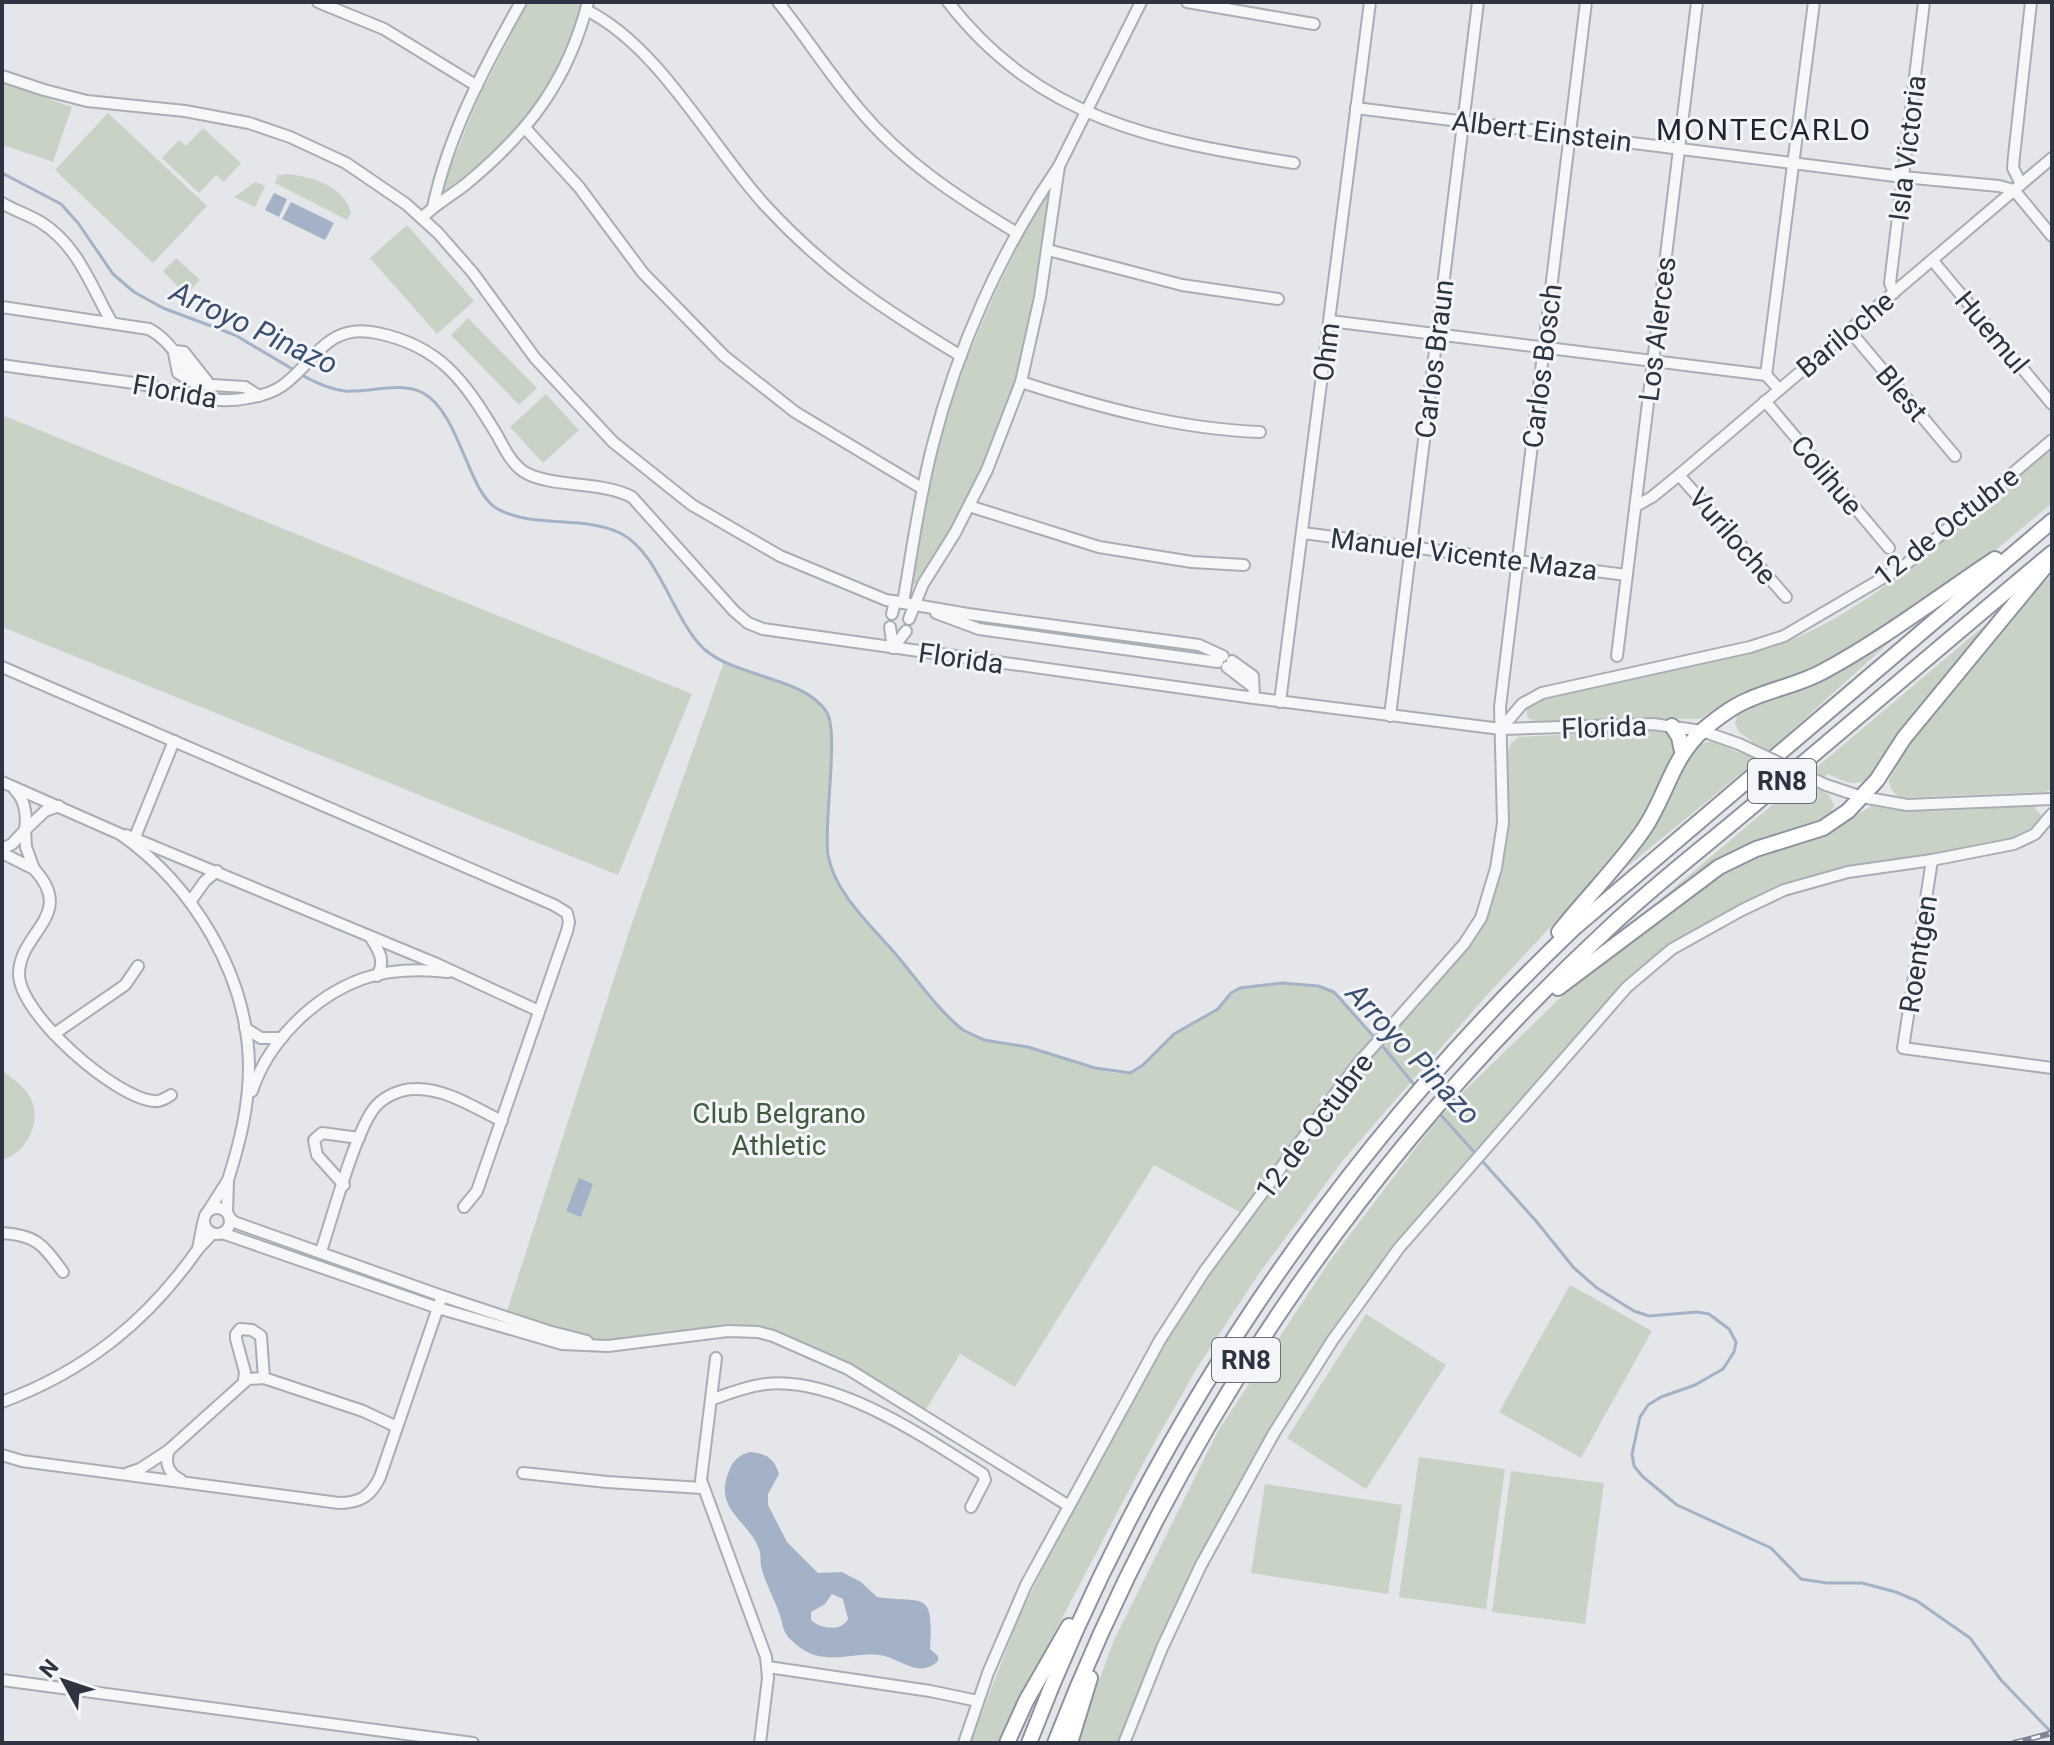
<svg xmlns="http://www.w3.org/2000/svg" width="2054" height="1745" font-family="Roboto,sans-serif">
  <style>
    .green { fill: #c8d3c6 }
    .water { fill: #a3b2c6; fill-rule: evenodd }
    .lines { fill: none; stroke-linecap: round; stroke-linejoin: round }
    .stream { stroke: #a3b2c6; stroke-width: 3 }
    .minor-casing { stroke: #a9adb4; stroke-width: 14 }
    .highway-casing { stroke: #8d93a0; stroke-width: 18 }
    .minor { stroke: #f6f7f9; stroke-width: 10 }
    .highway { stroke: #fff; stroke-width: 14 }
    .rail-casing { stroke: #7f8592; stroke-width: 6 }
    .rail { stroke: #f4f5f8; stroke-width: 3; stroke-dasharray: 9; stroke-linecap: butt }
    .minor-bridge-casing { stroke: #a9adb4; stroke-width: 14; stroke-linecap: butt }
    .minor-bridge { stroke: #f6f7f9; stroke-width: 10 }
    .labels { text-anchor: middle; stroke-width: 6; stroke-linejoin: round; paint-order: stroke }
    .shield { fill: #f4f5f8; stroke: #696d78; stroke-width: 2 }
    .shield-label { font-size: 26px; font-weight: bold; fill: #2d3341 }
    .street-label { font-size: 28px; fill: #2d3341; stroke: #f4f5f8 }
    .park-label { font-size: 28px; fill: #405b3c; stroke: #f4f5f8 }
    .neighbourhood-label { font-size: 30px; letter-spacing: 2px; fill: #1f2432; stroke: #f4f5f8 }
    .water-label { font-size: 30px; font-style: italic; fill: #3b5071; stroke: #f4f5f8 }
  </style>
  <rect width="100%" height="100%" fill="#e4e6ea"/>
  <g class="green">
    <polygon points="528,2 583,2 566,59 524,125 492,156 442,196 440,193 479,97"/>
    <polygon points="2,83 72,107 53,162 2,145"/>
    <polygon points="108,113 207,206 153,263 55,170"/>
    <polygon points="203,128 241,163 224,182 216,175 199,193 162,158 179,140 186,146"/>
    <path d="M285,174C310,176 344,185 351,213L347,220L275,183L278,175Z"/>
    <polygon points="255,182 265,186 255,207 234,197"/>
    <path d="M1051,188L1036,303L1017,385L977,483L954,528L920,581L912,586C918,471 965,354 1015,252C1025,232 1034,203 1051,188Z"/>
    <polygon points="407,225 474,301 437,334 370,258"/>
    <polygon points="176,258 200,280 186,295 163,271"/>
    <polygon points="468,318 537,388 519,405 451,335"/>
    <polygon points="546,394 579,430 543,463 510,427"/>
    <polygon points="2,415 692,694 618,875 2,627"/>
    <path d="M2052,445V503L1992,553L1936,595L1832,661L1777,685L1736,696L1700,719L1629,718L1539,723L1528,718L1526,709L1536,700L1771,648C1879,609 1967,519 2052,445Z"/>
    <polygon points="2052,574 2052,789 2045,792 1899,798 1891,789 1889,780 1911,737 2004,624"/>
    <path d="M1998,614L1877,770C1856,790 1851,784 1828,774L1814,786L1829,795L1834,805L1831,814L1823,821L1664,900L1661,899Z"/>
    <polygon points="973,619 1203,648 1205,652 1202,655 1034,634 972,623"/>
    <polygon points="1902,631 1771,749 1596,892 1699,744 1714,741 1739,753 1752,741 1739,732 1735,724 1739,710"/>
    <path d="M724,662C752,672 811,687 827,712C842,735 820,824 829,858C838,898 873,927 898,957C919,982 938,1010 963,1030C984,1041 1005,1042 1028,1047C1054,1053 1105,1077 1129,1073C1146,1070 1158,1048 1170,1037C1182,1026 1199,1021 1212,1013C1221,1007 1225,997 1234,991C1256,978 1320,982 1341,997L1378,1041L1247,1216L1154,1165L1015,1387L960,1354L923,1414L848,1369L758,1332L608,1346L505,1317L631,926Z"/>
    <polygon points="1648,730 1665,731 1674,738 1676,751 1648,811 1634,830 1572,904 1486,996 1344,1159 1258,1275 1197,1368 1148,1454 1025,1689 1001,1743 970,1743 1018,1620 1037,1580 1147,1373 1199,1289 1361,1068 1475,939 1488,915 1500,876 1505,851 1509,793 1507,756 1511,743 1519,737"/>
    <path d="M2027,805L2033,806L2041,815L2039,823L2012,838L1994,843L1807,876L1739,905L1672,944L1630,977L1611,996L1433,1202L1357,1294C1303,1369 1260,1450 1218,1532C1182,1602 1147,1670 1119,1743H1076L1114,1640L1218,1431L1329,1262L1431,1128L1458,1097L1558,1000L1593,969L1712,877L1735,864L1830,832L1871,806C1922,816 1975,809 2027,805Z"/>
    <path d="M2,1070C12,1078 23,1085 30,1097C43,1120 27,1153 2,1160Z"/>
    <polygon points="1570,1285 1652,1331 1581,1458 1499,1412"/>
    <polygon points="1366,1314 1446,1365 1366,1489 1287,1438"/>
    <polygon points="1419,1457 1505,1469 1486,1609 1399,1597"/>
    <polygon points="1511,1471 1604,1483 1585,1624 1492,1612"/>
    <polygon points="1265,1484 1402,1505 1388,1594 1251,1573"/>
  </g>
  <g class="water">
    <polygon points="274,193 287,199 279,217 265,210"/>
    <polygon points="291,202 334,223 325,240 282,219"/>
    <polygon points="579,1178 593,1184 581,1217 566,1211"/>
    <path d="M751,1452C767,1454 774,1458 779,1474L768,1494V1505L787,1542L818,1573L842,1572L861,1582L877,1597C924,1604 934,1588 930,1649L938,1656V1661C921,1677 905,1663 888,1657C853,1647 823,1674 789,1638C782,1631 782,1618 778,1610C773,1596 766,1584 762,1570C760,1565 761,1558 760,1552C751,1521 712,1511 729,1471C733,1460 740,1454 751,1452ZM832,1594L843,1599L848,1619C841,1632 821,1629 811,1620V1612L825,1604Z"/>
  </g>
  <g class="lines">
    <g class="stream">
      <polyline points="2,173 61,204 78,223 113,274 134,292 163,308 235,335 294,370"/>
      <path d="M300,374C314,382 328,389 345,391C369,393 400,381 423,393C459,412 468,491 496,508C531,529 584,515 620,533C659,552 673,620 704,649C737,678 801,676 826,711C840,730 823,824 828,855C835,895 875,929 899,958C919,982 938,1010 963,1030L984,1040L1028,1047L1095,1068L1130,1073L1143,1065L1174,1034L1218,1009L1231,993L1240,988L1282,983L1318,986L1334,992L1375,1038"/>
      <polyline points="1380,1043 1416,1087"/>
      <polyline points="1440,1114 1536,1221 1574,1268 1597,1288 1634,1311 1649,1316 1697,1312 1709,1314 1729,1329 1736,1342 1734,1352 1723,1369 1695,1385 1661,1397 1648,1405 1640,1417 1632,1454 1634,1466 1642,1476 1677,1505 1771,1548 1801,1579 1827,1583 1862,1583 1896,1592 1917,1601 1970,1638 2001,1680 2052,1733"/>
    </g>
    <g class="minor-casing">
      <g id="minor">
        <polyline points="318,2 384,29 477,86"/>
        <path d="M778,2C806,37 830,75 859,109C903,162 959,198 1017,233"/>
        <path d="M948,2C1040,120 1155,141 1294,163"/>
        <polyline points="1187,2 1314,24"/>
        <path d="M586,10C658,45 710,144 763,203C825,271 883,309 961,356"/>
        <polyline points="2,76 44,90 87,101 185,111 249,123 290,137 346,163 406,204 438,233 473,273 535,358 613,442 692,505 780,556 886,600 968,614 1199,645 1223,656"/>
        <polyline points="1356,108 1903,177 1999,186 2014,190 2052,236"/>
        <polyline points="525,128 579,187 643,273 724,356 795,412 923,489"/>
        <polyline points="1059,166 1141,2"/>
        <polyline points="2021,184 2013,168 2014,156 2031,2"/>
        <path d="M2,203C15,211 30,215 42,223C78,246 91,286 111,321"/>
        <path d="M433,207C448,135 485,66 521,2"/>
        <path d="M422,218C435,204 451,196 466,184C528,133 568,81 588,2"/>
        <polyline points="1048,250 1182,285 1278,299"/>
        <polyline points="1933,261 2052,404"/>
        <polyline points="1894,293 1890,283 1924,2"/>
        <path d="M2,307L149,329C177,344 180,371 212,386"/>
        <polyline points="1330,321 1766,375 1779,389"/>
        <polyline points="1850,331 1955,456"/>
        <polyline points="174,351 184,352 207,381"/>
        <polyline points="174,353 178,373 196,384 245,387 259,396"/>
        <path d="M2,365C48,372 94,377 140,384C176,390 211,406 248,398C260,396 272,393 282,386C315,363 326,322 377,333C441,346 465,382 497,435C504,448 512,465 526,473C554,488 602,481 632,497L734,611L748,623L763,629L1254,698L1501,729L1653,724L1702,731L1739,744"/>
        <polyline points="1766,375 1814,2"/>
        <path d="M1021,382C1099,407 1178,429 1260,432"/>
        <polyline points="1765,401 1889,548"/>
        <polyline points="1679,475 1786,597"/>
        <polyline points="969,506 1099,547 1192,562 1244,565"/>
        <polyline points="1636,506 1652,497 1679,475 2052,158"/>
        <polyline points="1303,533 1626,575"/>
        <path d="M903,603C912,551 919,499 932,448C957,348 1001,250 1059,166L1040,297L1021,382L987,470L955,533L923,584L909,619"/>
        <polyline points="936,613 979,629 1218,662"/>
        <polyline points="892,614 895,601"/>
        <polyline points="890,627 893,648"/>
        <polyline points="893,648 906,631"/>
        <polyline points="1617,656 1697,2"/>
        <polyline points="1232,661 1253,676 1254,698"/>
        <polyline points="2,667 554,905 567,913 569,922 567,931 477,1191 464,1207"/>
        <polyline points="1227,667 1253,687"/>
        <polyline points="1280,702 1370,2"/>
        <polyline points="1390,716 1478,2"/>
        <polyline points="1501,729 1522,704 1542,693 1750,647 1784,636 1905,565 2052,440"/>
        <path d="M2,782L120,834C193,885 248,975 249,1066C249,1106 240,1142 228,1180"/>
        <polyline points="1826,785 1862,797 1907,805 2052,799"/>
        <path d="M15,790C26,801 27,815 25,830L45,811L59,806"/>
        <polyline points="126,835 437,964 539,1011"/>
        <polyline points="135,843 135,837 174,741"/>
        <polyline points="2,849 12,844 25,830 26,847 34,869 2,853"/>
        <polyline points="1932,860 1903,1048 2052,1068"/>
        <path d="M34,869C77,915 19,932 19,974C19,1014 115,1098 154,1101C160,1102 166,1098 171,1095"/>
        <polyline points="190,902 205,881 217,871"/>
        <path d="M371,938C379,951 386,961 377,976"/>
        <polyline points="245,1028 261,1038 282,1038"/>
        <polyline points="54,1034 125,985 138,966"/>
        <path d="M252,1091C268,1042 313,997 362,979C388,970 420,969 448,972"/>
        <polyline points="344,1185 317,1155 314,1140 322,1133 359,1138"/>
        <circle cx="217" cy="1221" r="13"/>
        <polyline points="209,1210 228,1180 227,1212"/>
        <polyline points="229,1217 234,1222 442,1296 548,1331 587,1341"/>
        <polyline points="203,1223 198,1249 212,1234"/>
        <path d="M2,1233C37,1235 43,1245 63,1272"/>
        <polyline points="222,1233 438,1308 562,1344 608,1346 728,1331 758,1332 773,1336 848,1369 1069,1506"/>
        <path d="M321,1251C332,1219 356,1128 376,1106C385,1096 401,1089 415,1089C445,1088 475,1108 502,1121"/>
        <polyline points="716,1358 701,1480 766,1657 768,1678 760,1743"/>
        <polyline points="244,1380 245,1372 236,1339 236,1334 240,1329 252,1330 261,1336 264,1378"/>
        <path d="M713,1399C730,1393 748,1386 766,1384C836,1376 926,1438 983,1474L985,1480L971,1507"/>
        <path d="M2,1402C85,1371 147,1322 198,1249"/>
        <polyline points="169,1450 248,1379 264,1378 363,1411 397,1427"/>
        <path d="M2,1455L22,1461L339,1503C360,1503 371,1496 380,1477L442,1296"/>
        <path d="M128,1473L140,1469L169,1450C164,1463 169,1474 181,1480"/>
        <polyline points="523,1473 607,1482 702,1488"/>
        <polyline points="768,1667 930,1691 978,1701"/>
        <polyline points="2,1680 473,1743"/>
        <polyline points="964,1743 988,1673 1026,1585 1160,1340 1204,1272 1356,1066 1464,944 1481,918 1496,868 1503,823 1500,707 1586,2"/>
        <polyline points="1124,1743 1162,1648 1201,1565 1274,1433 1332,1341 1399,1248 1627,987 1672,949 1742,910 1784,890 1848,872 1932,860 2014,844 2035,834 2052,814"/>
      </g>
    </g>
    <g class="highway-casing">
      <g id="highway">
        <polyline points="1672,726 1679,737 1682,751"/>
        <path d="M1559,932C1586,898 1620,864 1644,829C1667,795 1671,759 1703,730C1716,719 1731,707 1748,700C1772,689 1798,685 1822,672C1882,640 1938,597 1995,559"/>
        <polyline points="1558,988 1719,867 1756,849 1823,828 1848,811 1877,780 1904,738 2044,568"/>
        <polyline points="1007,1743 1026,1701 1069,1626"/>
        <path d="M1029,1743C1148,1433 1333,1158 1573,929L2052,521"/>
        <path d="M1055,1743C1176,1431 1365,1154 1611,926C1659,881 1712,841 1762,798C1859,716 1955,634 2052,553"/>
        <polyline points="1070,1743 1090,1678"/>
      </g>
    </g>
    <use href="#minor" class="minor"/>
    <use href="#highway" class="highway"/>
    <g class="rail-casing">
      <polyline id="rail" points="2014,1743 2052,1733"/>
    </g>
    <use href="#rail" class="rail"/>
    <g class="minor-bridge-casing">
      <polyline id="minor-bridge" points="1739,744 1826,785"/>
    </g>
    <use href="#minor-bridge" class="minor-bridge"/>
  </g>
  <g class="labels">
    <g class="shield">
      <rect x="1748" y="759" width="68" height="44" rx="6"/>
      <rect x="1212" y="1338" width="68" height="44" rx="6"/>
    </g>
    <g class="shield-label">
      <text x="1782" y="790">RN8</text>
      <text x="1246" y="1369">RN8</text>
    </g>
    <g class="street-label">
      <text transform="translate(1542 131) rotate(7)" y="10">Albert Einstein</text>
      <text transform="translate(1907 148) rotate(-83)" y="10">Isla Victoria</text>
      <text transform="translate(1657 329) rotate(-83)" y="10">Los Alerces</text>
      <text transform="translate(1992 332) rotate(50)" y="10">Huemul</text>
      <text transform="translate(1845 334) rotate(-40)" y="10">Bariloche</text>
      <text transform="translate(1326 352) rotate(-83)" y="10">Ohm</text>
      <text transform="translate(1434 359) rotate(-83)" y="10">Carlos Braun</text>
      <text transform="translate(1542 366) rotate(-83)" y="10">Carlos Bosch</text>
      <text transform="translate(175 391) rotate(10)" y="10">Florida</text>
      <text transform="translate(1902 393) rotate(50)" y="10">Blest</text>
      <text transform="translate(1827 475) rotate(50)" y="10">Colihue</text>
      <text transform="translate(1946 526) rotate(-38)" y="10">12 de Octubre</text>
      <text transform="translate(1733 536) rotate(49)" y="10">Vuriloche</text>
      <text transform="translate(1464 554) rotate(7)" y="10">Manuel Vicente Maza</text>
      <text transform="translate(961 658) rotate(8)" y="10">Florida</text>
      <text transform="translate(1604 727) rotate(-2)" y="10">Florida</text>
      <text transform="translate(1918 954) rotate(-81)" y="10">Roentgen</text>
      <text transform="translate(1314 1126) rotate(-53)" y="10">12 de Octubre</text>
    </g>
    <g class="park-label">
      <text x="779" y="1123">Club Belgrano<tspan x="779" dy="32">Athletic</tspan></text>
    </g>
    <g class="neighbourhood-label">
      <text x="1764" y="140">MONTECARLO</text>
    </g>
    <g class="water-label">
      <text transform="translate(254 328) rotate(25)" y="10">Arroyo Pinazo</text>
      <text transform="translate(1413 1054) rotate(47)" y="10">Arroyo Pinazo</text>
    </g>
  </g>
  <rect width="2054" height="1745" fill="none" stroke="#2d3341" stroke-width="8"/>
  <g transform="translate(64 1681) rotate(310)" stroke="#f4f5f8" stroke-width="6" paint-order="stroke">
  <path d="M0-6L14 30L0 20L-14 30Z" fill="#2d3341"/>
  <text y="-12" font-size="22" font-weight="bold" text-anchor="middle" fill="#2d3341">N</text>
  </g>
</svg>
